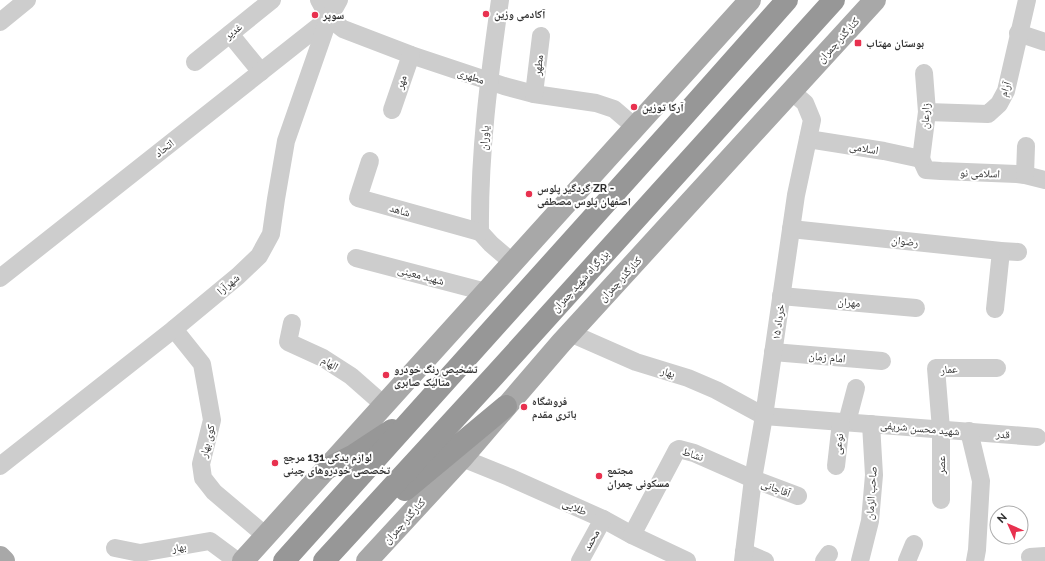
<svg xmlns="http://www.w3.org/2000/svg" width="1045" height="561" font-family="Raleway,'Noto Naskh Arabic',sans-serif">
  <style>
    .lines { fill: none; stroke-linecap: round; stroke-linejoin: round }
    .minor { stroke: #cdcdcd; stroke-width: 18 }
    .major { stroke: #a8a8a8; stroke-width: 22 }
    .highway { stroke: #979797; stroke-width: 22 }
    .poi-dot { fill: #e8314f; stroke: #fff; stroke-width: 1.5 }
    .labels { text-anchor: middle; stroke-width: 4; stroke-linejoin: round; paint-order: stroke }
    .poi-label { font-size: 11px; font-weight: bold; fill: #303030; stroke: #fff; text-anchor: start }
    .street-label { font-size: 11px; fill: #303030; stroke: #fff }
  </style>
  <rect width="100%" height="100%" fill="#fff"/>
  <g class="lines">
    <g class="minor">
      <polyline points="319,0 329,18 343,29 411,55 504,86 534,94 596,103 614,109 635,127"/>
      <path d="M500,0C489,77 479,155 480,232L491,244L512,262"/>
      <polyline points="0,22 27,0"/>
      <polyline points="1018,33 1045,42"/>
      <polyline points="230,34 261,72"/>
      <polyline points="195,62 272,0"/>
      <polyline points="534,94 541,36"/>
      <polyline points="392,110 411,55"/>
      <polyline points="927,112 988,114 999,104 1006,91 1027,0"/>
      <polyline points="808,139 884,151 921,159"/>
      <polyline points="921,159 926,170 941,171 1017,174 1025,175 1045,180"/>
      <polyline points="921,159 927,112 924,73"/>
      <polyline points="370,161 358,198 480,232"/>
      <polyline points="1025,175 1026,146"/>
      <polyline points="791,229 1001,251 1018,252"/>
      <polyline points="356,258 486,292"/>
      <polyline points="0,278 329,18"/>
      <polyline points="781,296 916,308"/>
      <polyline points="995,309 1001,251"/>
      <polyline points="292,323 288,342 323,358 351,376 384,405"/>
      <polyline points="174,329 202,364 212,420 201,464 203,478 214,492 266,536"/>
      <polyline points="570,333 636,362 688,378 716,390 764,416 1037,437"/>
      <polyline points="773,352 882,361"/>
      <polyline points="847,422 856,388"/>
      <polyline points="969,431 981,481 977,550 975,561"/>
      <polyline points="462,458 509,477 603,519 632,535 687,561"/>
      <polyline points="0,466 174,329 238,276 259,256 271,234 276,199 286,141 329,18 339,0"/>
      <polyline points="836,466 841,422"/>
      <polyline points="941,500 941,429 936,368 997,368"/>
      <polyline points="632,535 677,450 679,449 694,453 753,479 798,496"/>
      <polyline points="115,548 140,553 210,541 237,561"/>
      <polyline points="744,552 765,561"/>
      <polyline points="1030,557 1045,556"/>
      <polyline points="580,561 603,519"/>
      <polyline points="743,561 753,479 764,416 796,195 812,120 805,103 791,91"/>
      <polyline points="824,561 829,554"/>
      <polyline points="860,561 870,521 874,475 871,424"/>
      <polyline points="907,561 914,544"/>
    </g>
    <g class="major">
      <polyline points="0,557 4,561"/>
      <polyline points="243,561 750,0"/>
      <polyline points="367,561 462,458 561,343 875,0"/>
    </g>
    <g class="highway">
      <polyline points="326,469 354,455 392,430"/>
      <polyline points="405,490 506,406"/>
      <polyline points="284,561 675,126 787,0"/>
      <polyline points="324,561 494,376 834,0"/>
    </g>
  </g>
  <g class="poi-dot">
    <circle cx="486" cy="14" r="4"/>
    <circle cx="315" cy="15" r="4"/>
    <rect x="854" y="39" width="8" height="8" rx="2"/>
    <circle cx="634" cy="107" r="4"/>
    <circle cx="529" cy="194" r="4"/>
    <circle cx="386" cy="375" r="4"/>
    <circle cx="524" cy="407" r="4"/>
    <circle cx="275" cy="463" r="4"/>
    <circle cx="599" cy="476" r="4"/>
  </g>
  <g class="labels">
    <g class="poi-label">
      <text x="494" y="18">آکادمی وزین</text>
      <text x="323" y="19">سوپر</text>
      <text x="866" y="47">بوستان مهتاب</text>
      <text x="642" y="111">آرکا توزین</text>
      <text x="537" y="192">گردگیر پلوس ZR -<tspan x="537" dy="13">اصفهان پلوس مصطفی</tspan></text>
      <text x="394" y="373">تشخیص رنگ خودرو<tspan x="394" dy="13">متالیک صابری</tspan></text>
      <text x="532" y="405">فروشگاه<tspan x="532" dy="13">باتری مقدم</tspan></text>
      <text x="283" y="461">لوازم یدکی 131 مرجع<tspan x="283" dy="13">تخصصی خودروهای چینی</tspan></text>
      <text x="607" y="474">مجتمع<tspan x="607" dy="13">مسکونی چمران</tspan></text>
    </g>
    <g class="street-label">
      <text transform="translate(233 31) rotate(-39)" y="4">غدیر</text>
      <text transform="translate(838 40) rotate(-48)" y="4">کنارگذر چمران</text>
      <text transform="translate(538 65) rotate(-83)" y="4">مطهر</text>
      <text transform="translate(471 76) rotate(19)" y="4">مطهری</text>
      <text transform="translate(401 82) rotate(-71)" y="4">مهر</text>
      <text transform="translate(1005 89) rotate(-71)" y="4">آرام</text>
      <text transform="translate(925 116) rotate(-87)" y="4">زارعان</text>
      <text transform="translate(484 138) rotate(-86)" y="4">یاوران</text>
      <text transform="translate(164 148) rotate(-38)" y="4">اتحاد</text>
      <text transform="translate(864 148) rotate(9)" y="4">اسلامی</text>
      <text transform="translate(980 173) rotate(2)" y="4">اسلامی نو</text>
      <text transform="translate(400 210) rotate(16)" y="4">شاهد</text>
      <text transform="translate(905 241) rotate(6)" y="4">رضوان</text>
      <text transform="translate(421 275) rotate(15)" y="4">شهید معینی</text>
      <text transform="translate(620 279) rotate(-47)" y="4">کنارگذر چمران</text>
      <text transform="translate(580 281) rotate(-48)" y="4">بزرگراه شهید چمران</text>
      <text transform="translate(228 284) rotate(-41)" y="4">شهرآرا</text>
      <text transform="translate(849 302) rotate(5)" y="4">مهران</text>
      <text transform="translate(778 322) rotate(-82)" y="4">۱۵ خرداد</text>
      <text transform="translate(827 357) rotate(5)" y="4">امام زمان</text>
      <text transform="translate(330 363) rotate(30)" y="4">الهام</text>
      <text transform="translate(949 369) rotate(-5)" y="4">عمار</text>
      <text transform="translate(668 372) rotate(17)" y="4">بهار</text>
      <text transform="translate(920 428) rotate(5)" y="4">شهید محسن شریفی</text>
      <text transform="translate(1003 434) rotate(5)" y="4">قدر</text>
      <text transform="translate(207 441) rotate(-76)" y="4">کوی بهار</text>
      <text transform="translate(838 444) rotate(-83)" y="4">نوعی</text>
      <text transform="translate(693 454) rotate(18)" y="4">نشاط</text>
      <text transform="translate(941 465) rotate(-89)" y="4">عصر</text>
      <text transform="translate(776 488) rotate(21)" y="4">آقاجانی</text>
      <text transform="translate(871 493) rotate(-86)" y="4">صاحب الزمان</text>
      <text transform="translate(575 507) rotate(24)" y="4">طلایی</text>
      <text transform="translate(404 521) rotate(-48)" y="4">کنارگذر چمران</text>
      <text transform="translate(591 540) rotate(-61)" y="4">محمد</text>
      <text transform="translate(179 547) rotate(-9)" y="4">بهار</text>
    </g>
  </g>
  <g transform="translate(1009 525) rotate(315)"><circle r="19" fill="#ffffff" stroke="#acacac"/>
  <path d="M0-3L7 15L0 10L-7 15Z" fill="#e8314f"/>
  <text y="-6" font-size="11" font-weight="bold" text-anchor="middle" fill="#303030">N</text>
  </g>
</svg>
